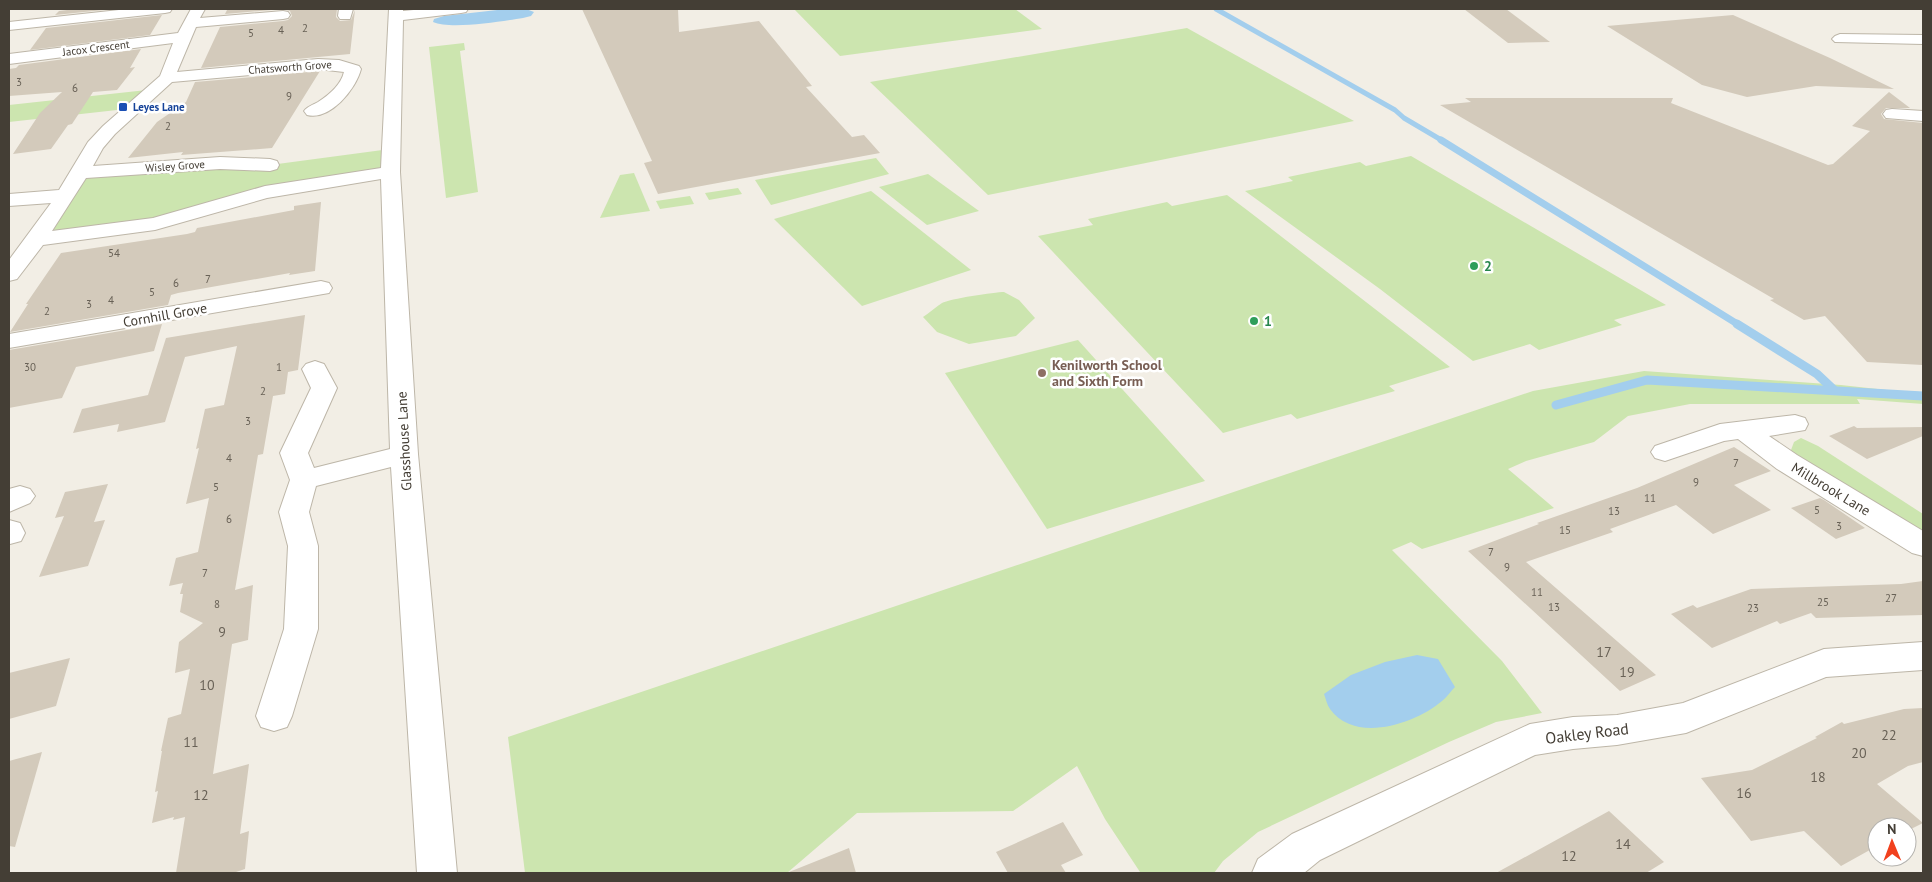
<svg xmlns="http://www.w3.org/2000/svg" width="1932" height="882" font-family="'PT Sans',sans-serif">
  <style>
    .green { fill: #cce5af }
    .water { fill: #a3ceed }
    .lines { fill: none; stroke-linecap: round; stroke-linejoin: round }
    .stream-far2 { stroke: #a3ceed; stroke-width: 5 }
    .stream-far1 { stroke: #a3ceed; stroke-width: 7 }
    .stream { stroke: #a3ceed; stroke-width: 9 }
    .building { fill: #d3cabb }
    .minor-casing { stroke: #bdb6a8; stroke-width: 2 }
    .minor { fill: #fff; fill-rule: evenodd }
    .transit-dot { fill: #1a4fb4; stroke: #fff; stroke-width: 2 }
    .leisure-dot { fill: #2e9e5b; stroke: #fff; stroke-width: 2 }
    .education-dot { fill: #8d6e63; stroke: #fff; stroke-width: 2 }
    .labels { text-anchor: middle; stroke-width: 5; stroke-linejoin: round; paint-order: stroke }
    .number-label { font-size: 11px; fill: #686156 }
    .far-street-label { font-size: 11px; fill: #443e35; stroke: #fff }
    .far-transit-label { font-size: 11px; font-weight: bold; fill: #164399; stroke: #fff; text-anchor: start }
    .leisure-label { font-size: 14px; font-weight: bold; fill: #27864d; stroke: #fff; text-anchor: start }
    .street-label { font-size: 14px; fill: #443e35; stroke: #fff }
    .education-label { font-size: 14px; font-weight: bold; fill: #785e54; stroke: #fff; text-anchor: start }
    .near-number-label { font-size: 14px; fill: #686156 }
    .near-street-label { font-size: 16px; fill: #443e35; stroke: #fff }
  </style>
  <rect width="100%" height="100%" fill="#f2eee5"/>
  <g class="green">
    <polygon points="794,9 1015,9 1042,29 840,56"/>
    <polygon points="1187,28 1354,121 988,195 870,82"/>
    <polygon points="464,43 465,50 460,51 478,192 446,198 429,47"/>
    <polygon points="156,89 135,108 9,122 9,105"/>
    <polygon points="390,149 390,172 352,177 155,224 36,239 80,173 270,165"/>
    <polygon points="1411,156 1666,305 1614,320 1622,325 1539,350 1530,344 1473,361 1380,289 1245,191 1293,181 1288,177 1360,162 1366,166"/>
    <polygon points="876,158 889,174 771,205 755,180"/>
    <polygon points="634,173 650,211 600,218 620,175"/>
    <polygon points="928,174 979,211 927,225 879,187"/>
    <polygon points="738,188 742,194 709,200 705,193"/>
    <polygon points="871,191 971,270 862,306 774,219"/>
    <polygon points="1227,195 1247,210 1450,367 1389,386 1395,391 1297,419 1291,414 1223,433 1038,236 1093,225 1088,219 1167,202 1172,206"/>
    <polygon points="690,196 694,204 660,209 656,201"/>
    <path d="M1004,292L1019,300L1035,318L1016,336L969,344L937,332L923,317C929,313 936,307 942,303C949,299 995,292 1004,292Z"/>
    <polygon points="1078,340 1205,481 1047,529 945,373"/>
    <polygon points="1644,371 1841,385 1923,394 1923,404 1857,399 1860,404 1690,404 1628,416 1594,442 1526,461 1508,469 1554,508 1422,549 1411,542 1392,550 1502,661 1542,713 1496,722 1449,742 1258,832 1223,861 1214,873 1140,872 1105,819 1077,766 1013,811 857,813 787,873 525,873 508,737 1533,391"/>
    <polygon points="1801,438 1818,446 1923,514 1923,532 1798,460 1791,450 1794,442"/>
  </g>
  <g class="water">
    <path d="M506,9H526L534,12L531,16L523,18C503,21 451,30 433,22L434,19L444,16Z"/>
    <path d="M1417,655L1438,659L1455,687C1451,691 1447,697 1442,701C1415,724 1355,744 1330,709C1327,705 1326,699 1324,694L1351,675L1385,662Z"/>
  </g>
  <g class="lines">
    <polyline class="stream-far2" points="1216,9 1395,110 1404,118 1443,141"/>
    <polyline class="stream-far1" points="1441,140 1739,325"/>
    <g class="stream">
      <polyline points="1737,324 1817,374 1834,390"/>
      <polyline points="1556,405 1647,380 1923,396"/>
    </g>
  </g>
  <g class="building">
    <polygon points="75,9 113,9 55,15 59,11"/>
    <polygon points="237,9 337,9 336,17 340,21 351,20 355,10 350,54 201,68 220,27 283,21 288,20 292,16 290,11 283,9 225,14 227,10"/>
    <polygon points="582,9 678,9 679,32 759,21 812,86 806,87 852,137 864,135 880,153 658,194 644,163 652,161"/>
    <polygon points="1464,9 1506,9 1550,42 1508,43"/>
    <polygon points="162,15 150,35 30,50 46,28"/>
    <polygon points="1733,15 1830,58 1894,89 1816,86 1747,97 1702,85 1607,26"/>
    <polygon points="141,49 130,68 135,67 117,90 93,92 72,124 68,125 51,149 13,154 40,113 62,92 9,96 9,69 16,68 19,65"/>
    <polygon points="320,71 272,148 181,155 183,152 128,158 157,122 186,102 195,82"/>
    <polygon points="1889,92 1910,108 1886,108 1881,114 1884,119 1923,123 1923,365 1867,362 1825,316 1804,320 1770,300 1774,299 1440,105 1471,102 1465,98 1673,98 1671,103 1828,165 1833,164 1870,131 1852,126"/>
    <polygon points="321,202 315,271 289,275 290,273 178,293 171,295 168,305 10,332 28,304 26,304 61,253 187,234 195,232 197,228 294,210 294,206"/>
    <polygon points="305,315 298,370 288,372 285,394 273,396 263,454 258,455 235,590 253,585 248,640 232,644 213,774 249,764 240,834 249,831 245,869 233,873 176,873 185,817 173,820 174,817 152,823 158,791 155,792 162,751 161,751 168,718 181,714 190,669 175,673 179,642 203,623 180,612 183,594 180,594 183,583 169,586 176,558 198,552 209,498 186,504 199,448 196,449 205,409 224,405 237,346 185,357 165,422 117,432 119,424 73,433 82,409 148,395 166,338"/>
    <polygon points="162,324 154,351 76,367 62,398 9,408 9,350"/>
    <polygon points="1854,426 1857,428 1923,427 1923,436 1867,459 1829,436"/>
    <polygon points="1734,447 1771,471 1734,485 1771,510 1713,534 1676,505 1610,529 1613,532 1526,562 1656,675 1620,691 1468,551 1539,524 1537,523 1637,488"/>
    <polygon points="108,484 94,522 105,520 88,566 39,577 64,516 55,518 65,492"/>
    <polygon points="1820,498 1824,500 1865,528 1836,539 1791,508"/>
    <polygon points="1923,581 1923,615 1816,618 1811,613 1780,624 1777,621 1712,648 1671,614 1693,605 1697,608 1751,589 1901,584"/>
    <polygon points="70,658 56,706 9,719 9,673"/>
    <polygon points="1923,708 1923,762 1908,766 1877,784 1923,823 1907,831 1907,827 1877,827 1877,846 1841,866 1804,831 1751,841 1701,778 1752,770 1817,738 1815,737 1842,722 1844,724 1904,709"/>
    <polygon points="42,752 15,847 9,846 9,761"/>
    <polygon points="1609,811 1664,862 1646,873 1496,873"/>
    <polygon points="1063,822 1083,855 1061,865 1066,873 1008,873 996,852"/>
    <polygon points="849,848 856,873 789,873 789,872"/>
  </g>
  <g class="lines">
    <g class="minor-casing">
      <g id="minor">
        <polygon points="128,9 172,9 170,12 165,13 9,30 9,22"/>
        <path d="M191,9H205L200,18L283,11L288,12L290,15L288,18L283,19L196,27L177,72L318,59L339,60L359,66L361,69C356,89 330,121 307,115L304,111C308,106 313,105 318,102C329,95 341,85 344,72L318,69L172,82L115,134L103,148L93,166L220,157L270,159L277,161L279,165L277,169L270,171L220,169L86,178L52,231L153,218L265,186L381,168L389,9H403V11L424,9H468L466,12L461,13L403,20L400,172L418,454L457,873H417L391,467L316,486L309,512L318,546V629L292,716L287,727L274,731L261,727L256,716L284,629L288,546L279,512L290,480L280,453L311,388L302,369L306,364L315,361L324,364L337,388L308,453L314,468L390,449L381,179L267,198L155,230L43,245L17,279L9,281V260L51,203L9,206V194L59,190L88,142L103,126L160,76L173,43L9,64V54L178,33Z"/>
        <polygon points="339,9 353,9 350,19 340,19 338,16"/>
        <polygon points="1840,34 1923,35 1923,44 1835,42 1832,39 1835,36"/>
        <polygon points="1892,109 1923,111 1923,121 1886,118 1883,114 1886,110"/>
        <polygon points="321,281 329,283 332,288 329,293 9,348 9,334"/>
        <polygon points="1795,415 1805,418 1808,424 1805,430 1769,436 1797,455 1923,531 1923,556 1912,553 1777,469 1738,439 1724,441 1665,461 1655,458 1651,452 1655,446 1720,424"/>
        <polygon points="20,486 30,489 35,496 30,503 9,512 9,489"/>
        <polygon points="9,520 20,523 25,533 21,541 10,544"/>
        <polygon points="1923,642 1923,670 1826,677 1686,733 1617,745 1573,749 1535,755 1320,860 1304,873 1252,873 1258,859 1292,834 1530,724 1573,717 1617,715 1683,703 1824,649"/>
      </g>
    </g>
    <use href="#minor" class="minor"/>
  </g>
  <rect class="transit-dot" x="118" y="102" width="10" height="10" rx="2.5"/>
  <g class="leisure-dot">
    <circle cx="1474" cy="266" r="5"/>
    <circle cx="1254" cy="321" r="5"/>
  </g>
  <circle class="education-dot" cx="1042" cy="373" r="5"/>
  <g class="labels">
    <g class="number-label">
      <text x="305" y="32">2</text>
      <text x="281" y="34">4</text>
      <text x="251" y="37">5</text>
      <text x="19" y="86">3</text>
      <text x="75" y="92">6</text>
      <text x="289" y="100">9</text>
      <text x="168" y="130">2</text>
      <text x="114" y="257">54</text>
      <text x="208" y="283">7</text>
      <text x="176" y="287">6</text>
      <text x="152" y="296">5</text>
      <text x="111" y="304">4</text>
      <text x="89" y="308">3</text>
      <text x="47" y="315">2</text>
      <text x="30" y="371">30</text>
      <text x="279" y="371">1</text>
      <text x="263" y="395">2</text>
      <text x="248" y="425">3</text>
      <text x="229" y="462">4</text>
      <text x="1736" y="467">7</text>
      <text x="1696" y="486">9</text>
      <text x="216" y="491">5</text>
      <text x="1650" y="502">11</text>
      <text x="1817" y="514">5</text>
      <text x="1614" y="515">13</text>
      <text x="229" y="523">6</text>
      <text x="1839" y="530">3</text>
      <text x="1565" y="534">15</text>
      <text x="1491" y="556">7</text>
      <text x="1507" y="571">9</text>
      <text x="205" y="577">7</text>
      <text x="1537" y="596">11</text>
      <text x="1891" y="602">27</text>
      <text x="1823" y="606">25</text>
      <text x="217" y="608">8</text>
      <text x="1554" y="611">13</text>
      <text x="1753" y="612">23</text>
    </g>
    <g class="far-street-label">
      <text transform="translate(96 48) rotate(-7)" y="4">Jacox Crescent</text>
      <text transform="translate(290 67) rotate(-4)" y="4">Chatsworth Grove</text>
      <text transform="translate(175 166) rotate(-4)" y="4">Wisley Grove</text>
    </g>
    <g class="far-transit-label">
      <text x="133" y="111">Leyes Lane</text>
    </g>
    <g class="leisure-label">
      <text x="1484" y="271">2</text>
      <text x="1264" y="326">1</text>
    </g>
    <g class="street-label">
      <text transform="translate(165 315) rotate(-10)" y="5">Cornhill Grove</text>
      <text transform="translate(404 441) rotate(-93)" y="5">Glasshouse Lane</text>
      <text transform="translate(1831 489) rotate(31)" y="5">Millbrook Lane</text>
    </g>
    <g class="education-label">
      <text x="1052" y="370">Kenilworth School<tspan x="1052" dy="16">and Sixth Form</tspan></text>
    </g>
    <g class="near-number-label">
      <text x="222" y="637">9</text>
      <text x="1604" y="657">17</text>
      <text x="1627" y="677">19</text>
      <text x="207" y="690">10</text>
      <text x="1889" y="740">22</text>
      <text x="191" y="747">11</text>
      <text x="1859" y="758">20</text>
      <text x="1818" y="782">18</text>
      <text x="1744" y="798">16</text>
      <text x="201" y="800">12</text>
      <text x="1623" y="849">14</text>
      <text x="1569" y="861">12</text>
    </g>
    <g class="near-street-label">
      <text transform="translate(1587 733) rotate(-7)" y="6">Oakley Road</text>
    </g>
  </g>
  <rect width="1932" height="882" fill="none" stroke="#443e35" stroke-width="20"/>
  <g transform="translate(1892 842) rotate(359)"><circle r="24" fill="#ffffff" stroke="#b4b2ae"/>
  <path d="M0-4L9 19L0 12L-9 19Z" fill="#f1401d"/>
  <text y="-8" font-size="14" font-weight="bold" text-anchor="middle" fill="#443e35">N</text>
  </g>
</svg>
